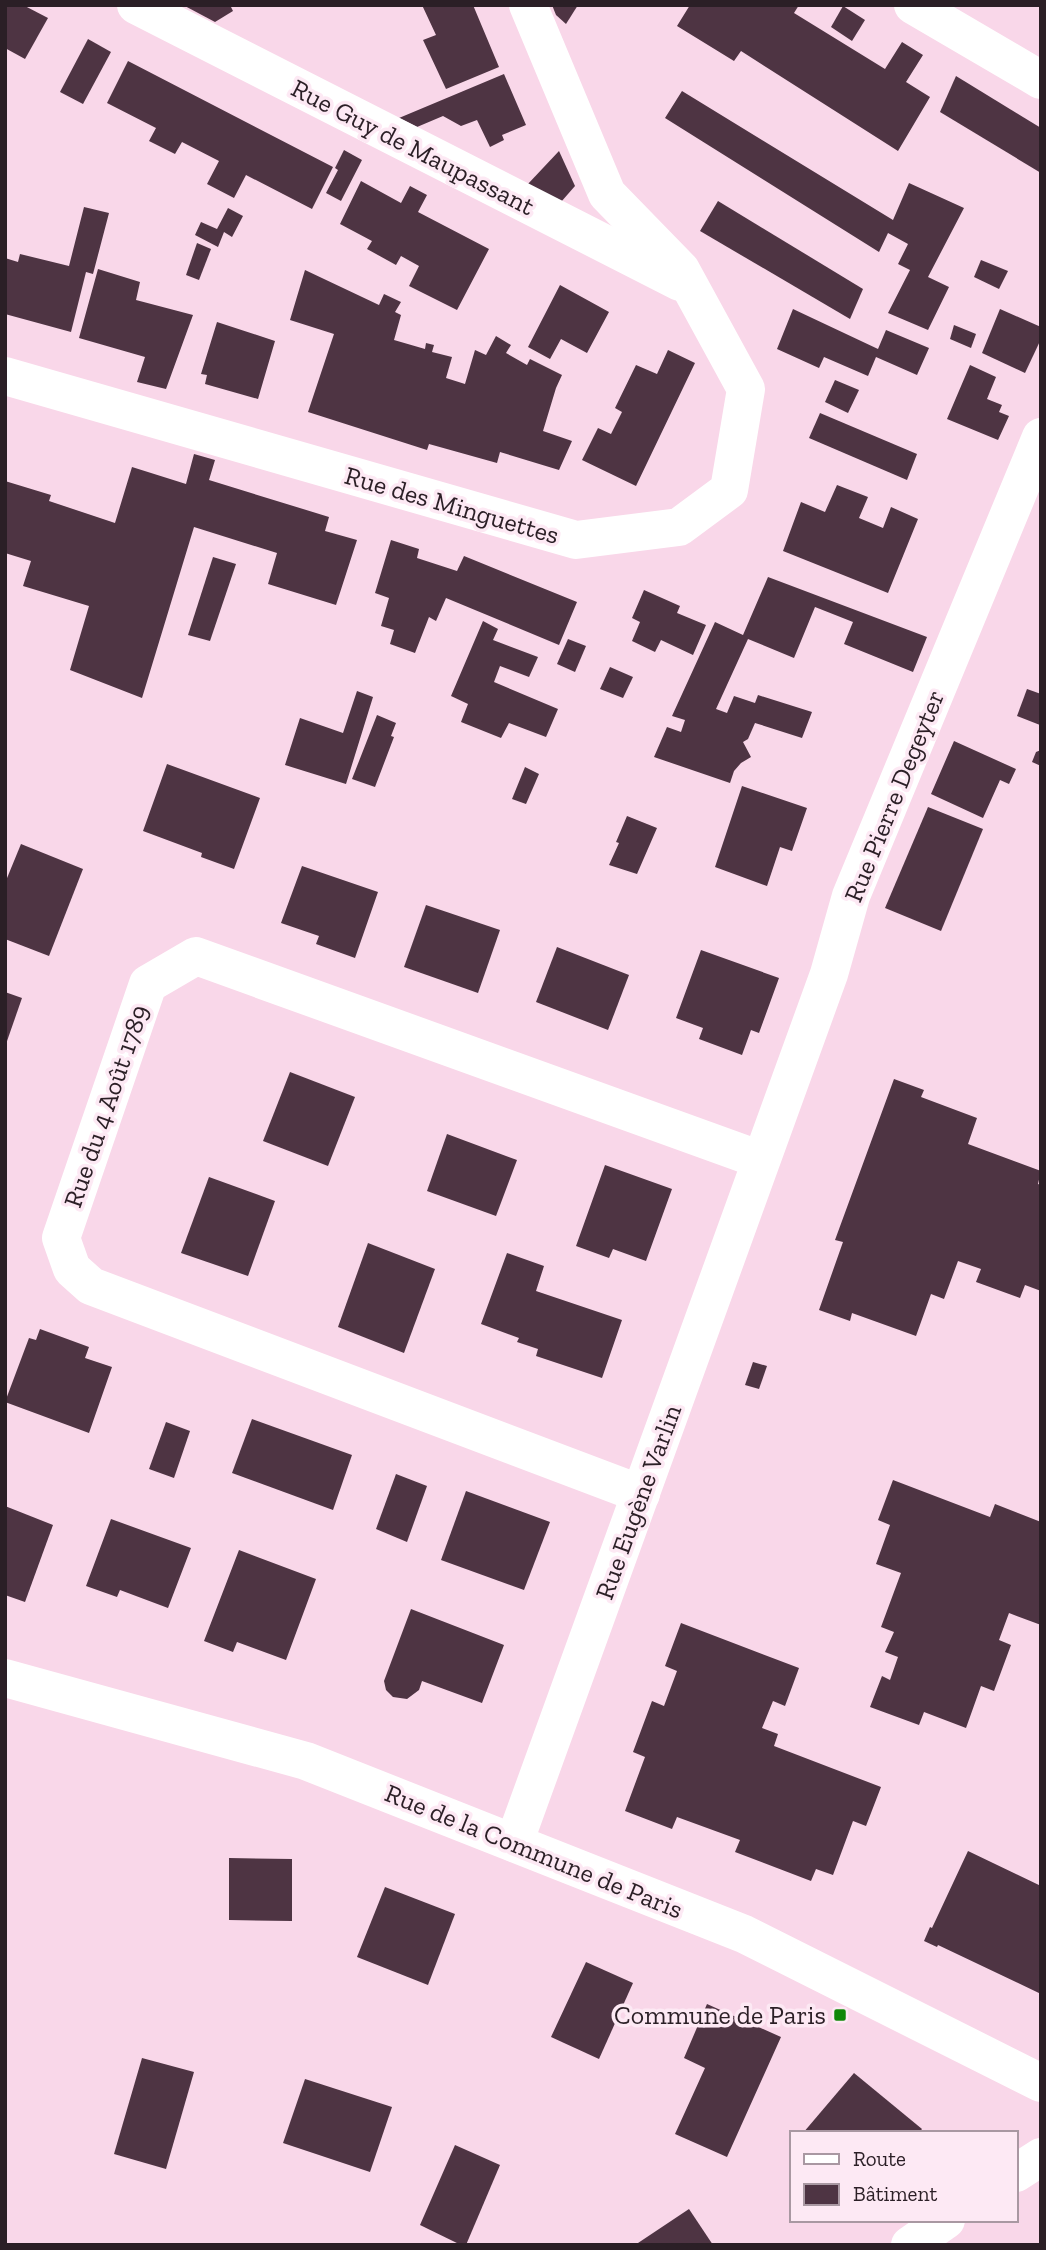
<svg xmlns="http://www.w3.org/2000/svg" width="1046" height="2250" font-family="'Zilla Slab',serif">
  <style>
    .building { fill: #4e3443 }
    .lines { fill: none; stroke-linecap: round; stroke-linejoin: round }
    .street { stroke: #fff; stroke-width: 38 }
    .poi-dot { fill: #108809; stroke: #fde9f4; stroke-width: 2.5 }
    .labels { text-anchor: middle; stroke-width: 7; stroke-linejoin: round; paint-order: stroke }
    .street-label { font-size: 26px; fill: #2b1f26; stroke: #fde9f4 }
    .poi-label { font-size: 26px; fill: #2b1f26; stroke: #fde9f4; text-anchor: end }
  </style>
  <rect width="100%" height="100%" fill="#f9d7e9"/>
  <g class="building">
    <polygon points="5,5 23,5 48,18 25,59 5,48"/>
    <polygon points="183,5 230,5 233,11 215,22"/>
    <polygon points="422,5 473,5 499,67 446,89 423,40 436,35"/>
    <polygon points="552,5 578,5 566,24 556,15"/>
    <polygon points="690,5 799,5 794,13 885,69 902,42 923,55 906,82 930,97 898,151 741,51 734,61 677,26"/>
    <polygon points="843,6 865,20 852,41 831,27"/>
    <polygon points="88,39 111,52 83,104 60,92"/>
    <polygon points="128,61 333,167 312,209 246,175 234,198 207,184 219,161 182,142 175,154 149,141 156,128 107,103"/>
    <polygon points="504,74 526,125 502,135 504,140 490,147 477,120 461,126 443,116 417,127 399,118"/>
    <polygon points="956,76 1041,128 1041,173 940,112"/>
    <polygon points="682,91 893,220 909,183 964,208 928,277 949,287 928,330 888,313 910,270 898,264 908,244 888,233 879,252 665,118"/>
    <polygon points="344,150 362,160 341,201 326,193 338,170 335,168"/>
    <polygon points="559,151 575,186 561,202 527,185"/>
    <polygon points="361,181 401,203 410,186 427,195 418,212 489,249 457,310 409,286 419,266 401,256 396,265 367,249 372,241 340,224"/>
    <polygon points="718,201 863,289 850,319 700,231"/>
    <polygon points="84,207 109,213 93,274 86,272 71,332 5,314 5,258 18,262 20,254 69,266"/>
    <polygon points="228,208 243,216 232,237 224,232 218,247 195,235 201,222 217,229"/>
    <polygon points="197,243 211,249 199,280 186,275"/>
    <polygon points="981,260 1008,271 999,289 974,277"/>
    <polygon points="98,269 140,282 136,300 193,315 166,389 137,382 145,357 79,338"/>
    <polygon points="305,270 379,305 384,294 401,302 395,312 401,315 394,340 425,349 426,343 434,345 432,352 452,357 446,378 465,384 475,350 486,355 496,336 511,345 506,353 527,365 530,359 562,375 556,388 543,431 572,441 559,470 500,452 497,463 429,444 427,450 308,412 334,334 290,320"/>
    <polygon points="560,285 609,312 587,353 561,339 550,359 528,347"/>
    <polygon points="793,309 878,349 886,330 929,348 917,375 876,357 868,376 824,357 819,368 777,349"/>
    <polygon points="1000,309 1041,327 1041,339 1025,373 982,353"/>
    <polygon points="217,322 275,341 258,399 205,384 207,375 201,374"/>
    <polygon points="954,325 976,334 971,348 950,339"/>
    <polygon points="668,350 695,363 636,486 582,460 598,428 611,434 622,412 615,408 636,365 657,374"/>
    <polygon points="970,365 996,377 987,399 1002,405 999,412 1009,416 998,440 947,419"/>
    <polygon points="835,380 859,390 848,413 825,402"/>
    <polygon points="820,413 917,454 907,480 809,438"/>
    <polygon points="194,454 215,460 209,480 329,517 325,531 357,540 336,605 268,584 277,553 194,527 142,698 70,670 89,606 23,586 31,561 5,553 5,481 51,495 49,501 115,523 132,467 186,484"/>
    <polygon points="837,485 868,497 859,518 883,528 891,507 918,519 888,593 783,551 801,502 825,512"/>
    <polygon points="391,540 419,549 417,558 457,571 464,556 577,602 559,645 446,598 436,621 429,617 415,653 390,644 394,630 381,626 389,598 375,593"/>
    <polygon points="213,557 236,564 210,641 188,635"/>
    <polygon points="768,577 927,637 913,672 844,644 853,622 815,607 794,658 748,639 716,709 727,713 734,696 755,703 758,695 812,712 802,738 755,723 748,739 743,742 751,757 741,763 734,771 730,783 654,757 667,727 681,732 685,720 672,716 715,622 743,635"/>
    <polygon points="644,590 680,606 677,613 706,625 693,655 661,640 655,652 632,641 640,622 632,618"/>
    <polygon points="483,621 498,629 493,640 538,657 529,677 500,666 494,682 558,709 546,737 509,723 501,738 461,722 468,704 451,696"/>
    <polygon points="568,639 586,646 575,672 557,664"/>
    <polygon points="610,667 633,677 623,698 600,689"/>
    <polygon points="1027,689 1041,694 1040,725 1017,716"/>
    <polygon points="357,691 373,697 346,784 285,765 300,718 343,733"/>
    <polygon points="377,715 396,723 391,736 394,737 375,787 352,779"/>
    <polygon points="954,741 1016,769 1009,784 1000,780 983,818 931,794"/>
    <polygon points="1041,750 1041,766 1032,762 1036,752"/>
    <polygon points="167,764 260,798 234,869 201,857 202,853 143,831"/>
    <polygon points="525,767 539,774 526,804 512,799"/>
    <polygon points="742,786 807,808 792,851 780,847 767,886 715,867"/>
    <polygon points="928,807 983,829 941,931 885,908"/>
    <polygon points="627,816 657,828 637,874 609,865 619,843 616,842"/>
    <polygon points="21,844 83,869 49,956 5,939 5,883"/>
    <polygon points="302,866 378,892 355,958 316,944 319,936 281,923"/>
    <polygon points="426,905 500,930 478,993 404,967"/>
    <polygon points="557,947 629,975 608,1030 536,1002"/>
    <polygon points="701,950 779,978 759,1033 751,1030 742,1055 699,1039 703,1028 676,1018"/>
    <polygon points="5,992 22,998 6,1044 5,1044"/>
    <polygon points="290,1072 355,1097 328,1166 263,1141"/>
    <polygon points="894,1079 924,1090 921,1097 977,1118 968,1144 1041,1171 1038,1184 1041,1185 1041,1291 1025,1285 1020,1298 976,1282 981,1269 958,1261 944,1299 931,1294 916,1336 852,1313 850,1321 819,1310 843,1242 835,1240"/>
    <polygon points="447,1134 517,1160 496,1216 427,1191"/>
    <polygon points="605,1165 672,1189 646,1261 613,1249 609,1258 576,1246"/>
    <polygon points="209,1177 275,1201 248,1276 181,1253"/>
    <polygon points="368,1243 435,1269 404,1353 338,1327"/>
    <polygon points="507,1253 544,1266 536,1291 622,1320 602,1378 536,1356 538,1349 517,1342 519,1338 481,1324"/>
    <polygon points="40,1329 89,1347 85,1358 112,1367 89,1433 5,1402 29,1338 36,1340"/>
    <polygon points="753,1362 767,1366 759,1389 745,1385"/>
    <polygon points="252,1419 352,1455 333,1510 232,1473"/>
    <polygon points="166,1422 190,1431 174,1478 149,1469"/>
    <polygon points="396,1474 427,1486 407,1542 376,1529"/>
    <polygon points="893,1480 990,1517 995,1504 1041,1522 1041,1625 1009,1613 999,1640 1011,1645 994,1691 981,1686 966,1728 924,1712 919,1725 870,1707 882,1676 890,1680 898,1657 885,1652 894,1632 881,1627 901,1573 876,1564 890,1525 878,1520"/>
    <polygon points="466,1491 550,1522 524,1590 441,1560"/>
    <polygon points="5,1506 53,1525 25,1602 5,1595"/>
    <polygon points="111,1519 191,1548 168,1608 120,1590 117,1597 86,1586"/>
    <polygon points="239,1550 316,1579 286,1660 237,1642 233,1652 204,1641"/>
    <polygon points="411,1609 504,1645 482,1703 422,1681 419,1690 407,1699 393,1697 386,1690 384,1681"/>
    <polygon points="681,1623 799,1668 785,1706 773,1701 762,1728 778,1734 774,1746 881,1787 866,1826 853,1821 833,1875 816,1869 811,1881 735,1852 740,1840 677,1817 672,1829 625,1811 645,1757 633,1752 652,1701 664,1706 677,1671 665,1666"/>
    <polygon points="968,1851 1041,1886 1041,1994 938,1945 937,1947 924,1941 930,1927 932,1928"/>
    <polygon points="229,1858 292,1859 292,1921 229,1920"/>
    <polygon points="385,1887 455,1914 428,1985 357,1957"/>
    <polygon points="586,1962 633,1983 599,2059 551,2037"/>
    <polygon points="707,2004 781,2037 727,2157 675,2134 705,2068 684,2058"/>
    <polygon points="142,2058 194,2072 166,2169 114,2154"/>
    <polygon points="854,2073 922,2129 919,2133 803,2133"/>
    <polygon points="305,2079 392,2107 370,2172 283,2143"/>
    <polygon points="455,2145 500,2165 466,2245 461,2245 420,2225"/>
    <polygon points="689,2209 713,2245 635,2245"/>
  </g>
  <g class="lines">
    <g class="street">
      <polyline points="136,5 680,282"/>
      <polyline points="913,5 1041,80"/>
      <polyline points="5,376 576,540 679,527 729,490 746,389 681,270 607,194 528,5"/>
      <polyline points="641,1494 91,1286 72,1269 61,1238 148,984 196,956 761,1160"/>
      <polyline points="5,1678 306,1761 744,1934 1041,2083"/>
      <polyline points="514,1843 829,974 851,896 1041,437"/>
      <polyline points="1016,2173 1041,2157"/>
      <polyline points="910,2245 946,2220"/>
    </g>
  </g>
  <rect class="poi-dot" x="833" y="2008" width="14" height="14" rx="3.5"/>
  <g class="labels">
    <g class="street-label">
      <text transform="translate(413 147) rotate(27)" y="9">Rue Guy de Maupassant</text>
      <text transform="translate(452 505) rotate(16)" y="9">Rue des Minguettes</text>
      <text transform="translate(894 796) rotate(-68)" y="9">Rue Pierre Degeyter</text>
      <text transform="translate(106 1106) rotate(-71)" y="9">Rue du 4 Août 1789</text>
      <text transform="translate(638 1502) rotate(-70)" y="9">Rue Eugène Varlin</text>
      <text transform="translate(534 1851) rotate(22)" y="9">Rue de la Commune de Paris</text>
    </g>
    <g class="poi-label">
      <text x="826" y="2024">Commune de Paris</text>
    </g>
  </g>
  <rect width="1046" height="2250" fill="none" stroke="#2b1f26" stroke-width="14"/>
  <rect x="790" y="2131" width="228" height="91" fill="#fde9f4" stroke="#a998a2" stroke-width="2"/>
  <rect x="804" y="2154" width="35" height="10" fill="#ffffff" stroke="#a998a2" stroke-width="2"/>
  <text x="853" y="2166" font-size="21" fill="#2b1f26">Route</text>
  <rect x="804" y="2184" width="35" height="21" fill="#4e3443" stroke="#a998a2" stroke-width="2"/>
  <text x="853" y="2201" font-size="21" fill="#2b1f26">Bâtiment</text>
</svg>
